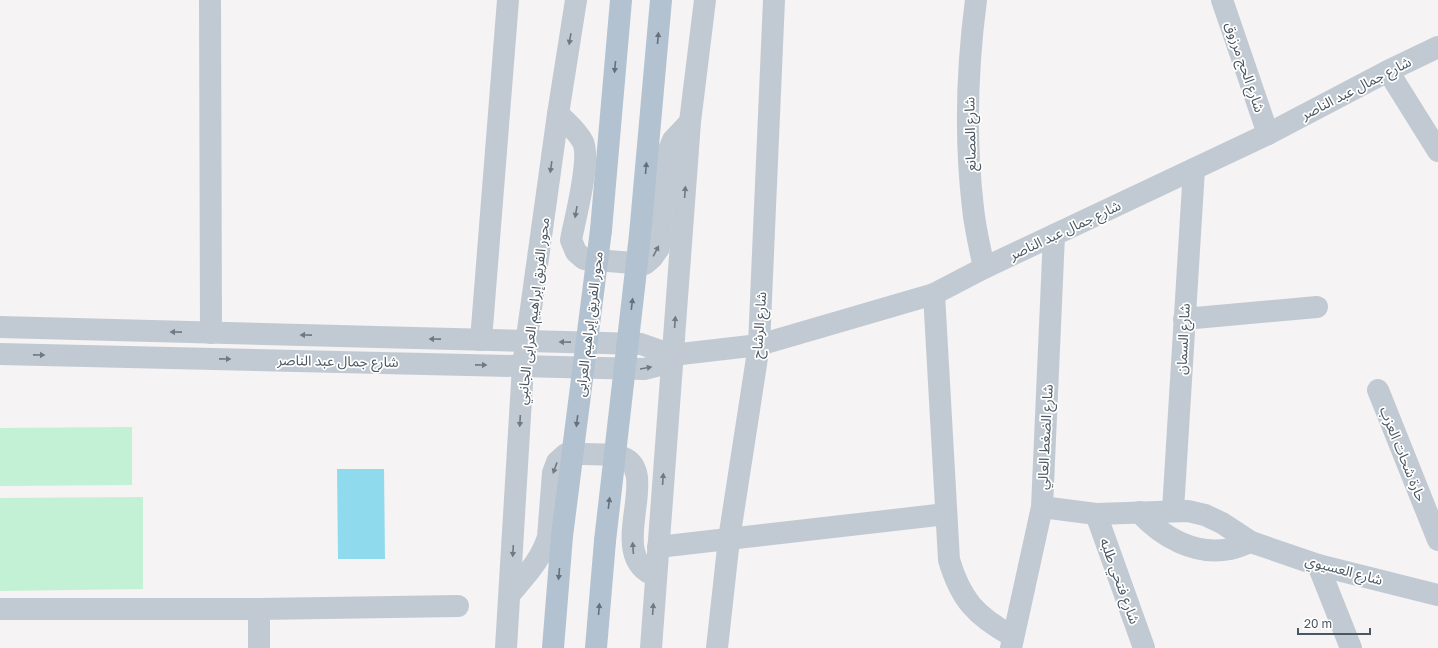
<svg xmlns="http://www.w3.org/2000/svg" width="1438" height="648" font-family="'Golos Text','Noto Sans Arabic',sans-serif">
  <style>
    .pitch { fill: #c3f1d5 }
    .water { fill: #90daee }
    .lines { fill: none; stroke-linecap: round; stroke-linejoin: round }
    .minor { stroke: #c1cad2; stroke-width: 22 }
    .major { stroke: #b3c2d1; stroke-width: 22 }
    .major-bridge { stroke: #b3c2d1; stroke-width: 22 }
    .oneway { fill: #64717d }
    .oneway2 { fill: #6e7983 }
    .labels { text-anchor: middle; stroke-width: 3.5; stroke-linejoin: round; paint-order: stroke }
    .street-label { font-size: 14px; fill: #4a5661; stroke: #fff }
  </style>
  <rect width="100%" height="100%" fill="#f5f3f3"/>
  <g class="pitch">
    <polygon points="132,427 132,485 0,486 0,428"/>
    <polygon points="143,497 143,589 0,591 0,498"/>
  </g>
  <polygon class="water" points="337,469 384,469 385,559 338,559"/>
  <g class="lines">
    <g class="minor">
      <polyline points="210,0 211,333"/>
      <path d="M976,0C967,68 965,140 973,208C975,228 980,248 984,268"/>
      <polyline points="1222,0 1268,134"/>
      <polyline points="1388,71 1438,151"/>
      <path d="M558,114C567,122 577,131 583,142C591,160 575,218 571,240L576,252L584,259L645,264L652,258L659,248L666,157L673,140L690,122"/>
      <path d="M934,294L949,560C961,600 976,616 1012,636"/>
      <polyline points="1184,319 1317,307"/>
      <polyline points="0,327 641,344 672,355 759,345 934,294 984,268 1268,134 1388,71 1438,47"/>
      <polyline points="481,340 508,0"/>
      <polyline points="0,354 644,369 656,366 672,355"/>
      <polyline points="1378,390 1438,540"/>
      <polyline points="1042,507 1096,514 1188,511 1205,515 1222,523 1251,542 1318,565 1438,595"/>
      <polyline points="1173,510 1194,169"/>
      <path d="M1139,512C1162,537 1195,556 1230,549C1237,548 1244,544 1251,542"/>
      <polyline points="1096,514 1144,648"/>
      <polyline points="658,547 946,514"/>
      <polyline points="1318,565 1351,648"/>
      <path d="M511,593C526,575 541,560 548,537L553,473L557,462L566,454C582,454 602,453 618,456C667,467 601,556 656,576"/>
      <polyline points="0,609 259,609 458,606"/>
      <polyline points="259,609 259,648"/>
      <polyline points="506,648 523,366 558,114 576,0"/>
      <polyline points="651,648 690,122 705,0"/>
      <polyline points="717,648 729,539 759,345 774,0"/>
      <polyline points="1011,648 1042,507 1054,235"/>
    </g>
    <g class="major">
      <polyline points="601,230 621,0"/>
      <polyline points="640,235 661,0"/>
      <polyline points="553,648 562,536"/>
      <polyline points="596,648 605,541"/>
    </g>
    <g class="major-bridge">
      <polyline points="562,536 601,230"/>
      <polyline points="605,541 640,235"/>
    </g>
  </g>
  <defs><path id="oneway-solid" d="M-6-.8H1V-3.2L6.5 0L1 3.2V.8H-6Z"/></defs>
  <g class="oneway">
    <use href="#oneway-solid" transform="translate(658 38) rotate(-85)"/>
    <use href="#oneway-solid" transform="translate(615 67) rotate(95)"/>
    <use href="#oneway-solid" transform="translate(646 168) rotate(-85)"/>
    <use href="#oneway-solid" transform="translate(632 304) rotate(-83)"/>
    <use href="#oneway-solid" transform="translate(577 421) rotate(97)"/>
    <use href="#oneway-solid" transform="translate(609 503) rotate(-83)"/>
    <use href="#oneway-solid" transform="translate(559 574) rotate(95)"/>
    <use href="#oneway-solid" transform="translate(599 609) rotate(-85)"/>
  </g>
  <g class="oneway2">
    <use href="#oneway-solid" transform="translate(570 39) rotate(99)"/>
    <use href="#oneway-solid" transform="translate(551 167) rotate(98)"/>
    <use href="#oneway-solid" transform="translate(685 192) rotate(-86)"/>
    <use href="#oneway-solid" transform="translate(576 212) rotate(100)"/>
    <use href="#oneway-solid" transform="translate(656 251) rotate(-62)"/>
    <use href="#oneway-solid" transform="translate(675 322) rotate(-86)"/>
    <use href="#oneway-solid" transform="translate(176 332) rotate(-179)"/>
    <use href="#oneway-solid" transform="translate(306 335) rotate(-179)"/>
    <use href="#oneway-solid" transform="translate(435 339) rotate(-179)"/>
    <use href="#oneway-solid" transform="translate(565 342) rotate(-179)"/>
    <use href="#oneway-solid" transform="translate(39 355) rotate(1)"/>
    <use href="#oneway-solid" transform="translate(225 359) rotate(1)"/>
    <use href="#oneway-solid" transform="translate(481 365) rotate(1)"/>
    <use href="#oneway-solid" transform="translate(646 368) rotate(-10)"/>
    <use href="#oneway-solid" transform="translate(520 421) rotate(93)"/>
    <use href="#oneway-solid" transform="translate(555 468) rotate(110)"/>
    <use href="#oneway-solid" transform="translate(663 479) rotate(-86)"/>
    <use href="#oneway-solid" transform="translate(633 548) rotate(-94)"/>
    <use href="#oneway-solid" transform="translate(513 551) rotate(93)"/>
    <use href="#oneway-solid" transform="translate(653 609) rotate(-86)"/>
  </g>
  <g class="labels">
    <g class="street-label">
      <text transform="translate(1245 67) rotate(71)" y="5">شارع الحج مرزوق</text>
      <text transform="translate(1356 88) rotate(-27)" y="5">شارع جمال عبد الناصر</text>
      <text transform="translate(970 134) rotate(-91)" y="5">شارع المصانع</text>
      <text transform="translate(1065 230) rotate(-25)" y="5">شارع جمال عبد الناصر</text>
      <text transform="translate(533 311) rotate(-83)" y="5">محور الفريق إبراهيم العرابى الجانبي</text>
      <text transform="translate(589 324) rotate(-83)" y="5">محور الفريق إبراهيم العرابى</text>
      <text transform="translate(759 325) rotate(-86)" y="5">شارع الرشاح</text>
      <text transform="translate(1183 339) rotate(-87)" y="5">شارع السمان</text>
      <text transform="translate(338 361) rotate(1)" y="5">شارع جمال عبد الناصر</text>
      <text transform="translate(1045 437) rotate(-87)" y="5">شارع الضغط العالي</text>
      <text transform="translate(1403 454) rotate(68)" y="5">حارة شحات العزب</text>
      <text transform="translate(1344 570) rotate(15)" y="5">شارع العسيوي</text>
      <text transform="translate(1120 581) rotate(70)" y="5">شارع فتحي طلبه</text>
    </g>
  </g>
  <path d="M1298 628v6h72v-6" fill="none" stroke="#4a5661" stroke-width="2"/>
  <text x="1304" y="628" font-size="12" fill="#4a5661" stroke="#ffffff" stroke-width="3" paint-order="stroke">20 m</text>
</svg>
